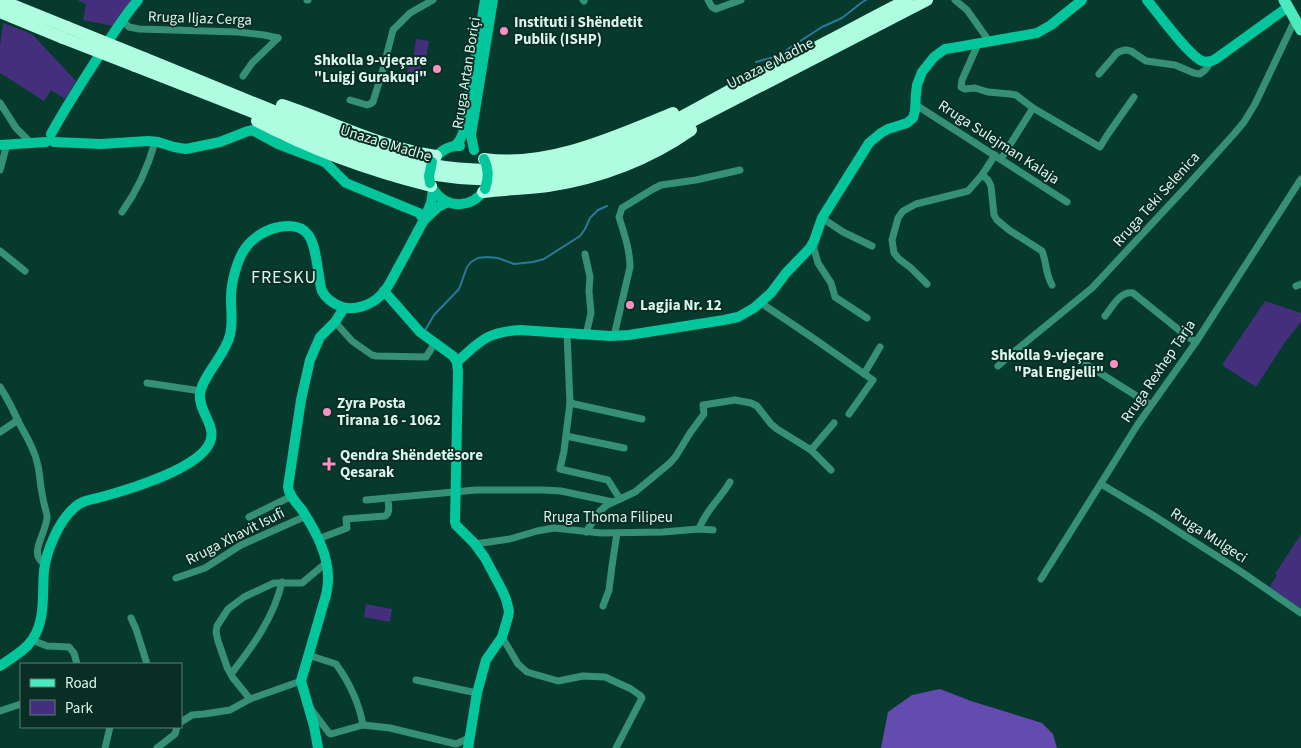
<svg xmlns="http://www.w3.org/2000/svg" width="1301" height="748" font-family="'Source Sans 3',sans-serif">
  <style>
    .green { fill: #432f7c }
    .forest { fill: #634baf }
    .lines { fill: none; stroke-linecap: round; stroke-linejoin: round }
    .stream { stroke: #2b799a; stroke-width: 2 }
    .street { stroke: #359076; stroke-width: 7 }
    .secondary { stroke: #03c69d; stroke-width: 10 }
    .primary { stroke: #4ce9be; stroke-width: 11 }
    .highway { stroke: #affce1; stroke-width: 12 }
    .secondary-bridge { stroke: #03c69d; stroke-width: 10 }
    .highway-bridge { stroke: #affce1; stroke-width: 12 }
    .poi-dot { fill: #fc8fc3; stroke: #092e24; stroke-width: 2 }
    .labels { text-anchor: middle; stroke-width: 4; stroke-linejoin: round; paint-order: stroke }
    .street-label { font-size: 15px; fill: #dcf5ec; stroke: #092e24 }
    .poi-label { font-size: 15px; font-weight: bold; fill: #dcf5ec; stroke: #092e24; text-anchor: start }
    .quarter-label { font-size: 18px; letter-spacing: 1px; fill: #dcf5ec; stroke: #092e24 }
  </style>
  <rect width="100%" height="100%" fill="#063a2d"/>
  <g class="green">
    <polygon points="77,0 132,0 113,26 83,20 86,4"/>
    <polygon points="3,23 32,34 76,81 65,99 51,90 44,101 0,73 0,46"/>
    <polygon points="416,39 429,41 425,63 413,61"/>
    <polygon points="408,64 421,66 418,84 406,82"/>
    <polygon points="1265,301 1301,313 1301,322 1285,342 1256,387 1222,365"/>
    <polygon points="1301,534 1301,608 1269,588 1277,575 1275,574"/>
    <polygon points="366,604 392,609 390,622 364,617"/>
  </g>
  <polygon class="forest" points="940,689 971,701 1042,723 1053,734 1057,748 881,748 888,712 912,695"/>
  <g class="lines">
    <g class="stream">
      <polyline points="756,62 781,55 788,49 822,27 842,18 861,3 866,0"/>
      <polyline points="424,332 434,315 459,289 467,267 471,262 478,258 487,257 498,258 514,264 533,262 544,259 580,236 585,229 590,218 598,210 607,206"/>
    </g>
    <g class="street">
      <polyline points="307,0 308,0"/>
      <polyline points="583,0 584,1"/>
      <polyline points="708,0 712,7 716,9 741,0"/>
      <polyline points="955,0 967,10 989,41"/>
      <polyline points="122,20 129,27 139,29 238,32 264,35 278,38"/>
      <polyline points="978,44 962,80 961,87 965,89 975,88 988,92 1010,94 1016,95 1033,108 1100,147 1108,134 1134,97"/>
      <polyline points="1099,74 1117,53 1121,51 1126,50 1131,51 1146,61 1175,65 1194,73 1200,74 1205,70 1212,61"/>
      <polyline points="243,76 252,63 278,38"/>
      <polyline points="350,100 367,105 370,104 373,102 383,69 393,30 410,13 433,0"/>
      <polyline points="0,103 16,128 31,143"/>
      <polyline points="916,105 1067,202"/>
      <polyline points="1001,159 1033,108"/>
      <polyline points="0,170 7,144"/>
      <path d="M982,175L988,180L991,186L994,215L997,220L1009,230L1042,251C1047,263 1045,273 1052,285"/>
      <path d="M122,212C137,191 148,167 155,142"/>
      <polyline points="822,218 843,232 872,246"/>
      <polyline points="814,241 814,249 818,263 831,283 835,297 867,318"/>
      <polyline points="0,251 25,271"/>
      <polyline points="585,254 590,277 589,291 591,313 586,335"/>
      <polyline points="927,284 911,268 899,259 894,253 892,240 898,218 903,211 916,204 968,191 982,175 995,155"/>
      <polyline points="1296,286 1301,284"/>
      <polyline points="761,303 813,338 873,380 849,414"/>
      <path d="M1105,316C1112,307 1121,290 1133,293L1184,334L1196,342"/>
      <polyline points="335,322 352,341 372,355 376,356 426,357 435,343"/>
      <polyline points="567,333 570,403 564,451 560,469 608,480 620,499"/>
      <path d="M614,336L630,267C630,250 624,233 619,217L622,208L653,189L661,185L696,180L740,170"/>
      <polyline points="1084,363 1151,405"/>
      <polyline points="998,366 1009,356 1092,288 1187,186 1234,134 1244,122 1255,104 1295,20"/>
      <polyline points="864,374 880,347"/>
      <polyline points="147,383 201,391"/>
      <path d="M0,387C7,398 13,409 18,421C26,436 35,450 38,466C40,475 40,484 42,493C43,500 45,508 47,515C49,530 26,554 45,564"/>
      <polyline points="570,403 642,419"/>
      <polyline points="0,432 18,420"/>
      <polyline points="566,436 624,448"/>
      <polyline points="831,470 811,450 834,423"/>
      <polyline points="1101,484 1151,514 1240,571 1301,613"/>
      <polyline points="366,500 388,498"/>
      <polyline points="249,517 292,496"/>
      <path d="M699,529C705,511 721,498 730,482"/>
      <polyline points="586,532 600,511 607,505 635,492 670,463 676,456 690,433 704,414 703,405 735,400 751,403 757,406 771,424 777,429 811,450"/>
      <path d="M318,539L347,528L346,519L385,516C391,513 388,505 388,498L476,490H543L561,491L613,502"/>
      <polyline points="475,544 510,539 537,531 554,528 601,533 663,532 699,529 713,530"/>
      <polyline points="176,578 205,568 241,545 306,516"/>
      <polyline points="1041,579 1138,424 1196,342 1301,179"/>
      <polyline points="603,606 609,590 612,566 617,533"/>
      <polyline points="131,618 136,629 147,664"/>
      <polyline points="502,637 518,664 527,672 558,681 583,676 605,677 631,689 641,696 642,698 616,748"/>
      <polyline points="32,640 47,646 69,647 74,653 77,664"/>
      <path d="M308,655L336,664C349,682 359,703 363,725"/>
      <path d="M231,674C253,646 274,617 282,582"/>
      <polyline points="416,680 477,693"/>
      <polyline points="250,699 233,678 227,667 218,641 216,632 217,626 228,609 244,597 274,583 302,583 326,563"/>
      <polyline points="311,709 329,733 331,734 363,725 390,728 456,744 469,738"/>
      <polyline points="0,711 21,704"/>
      <polyline points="181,722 192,715 204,714 230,710 250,699 301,681"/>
      <polyline points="105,748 110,727"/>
      <polyline points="157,748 175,734 177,727"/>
    </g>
    <g class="secondary">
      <path d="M1147,0C1158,13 1189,56 1202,61C1208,63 1213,61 1217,58L1288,7"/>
      <path d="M51,134C68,103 87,74 106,45C116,29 126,14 138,0"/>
      <polyline points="0,145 46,142"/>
      <polyline points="455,146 460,140 463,133 485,0"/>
      <polyline points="474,150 471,135 493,0"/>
      <path d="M433,161C439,152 448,145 460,146"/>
      <path d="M430,183C441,208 470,212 485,189"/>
      <polyline points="433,190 431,203 424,220 438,207 448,202"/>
      <polyline points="384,291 420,332 453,356 457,362 458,372 455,522 456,525 475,544 485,558 502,590 506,599 509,611 508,617 502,637 486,660 477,693 468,748"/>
      <path d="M457,362C480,341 487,332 520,330L610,336L629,335L724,320L738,317L754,308L771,293L786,273L810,248L814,241L822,218L869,143L881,133L888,129L907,123L913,118L915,111L916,93L917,85L922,72L934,57L945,49L952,48L1037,33L1051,25L1082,0"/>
      <path d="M0,666C11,658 25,651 32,640C46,620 42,594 44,571C46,551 59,521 74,508C82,500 94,499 105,496C130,489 200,468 210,442C217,426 198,411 200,394C202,376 225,356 230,335C233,323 231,310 231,298C231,283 237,258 247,246C254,237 267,229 279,227C315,220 314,249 319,275C320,281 320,287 322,291C326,299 334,304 342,307C354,311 371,305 380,296C388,289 393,277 398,268C407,252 415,236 424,220L419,213L346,183L326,163L320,160L278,144L252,130L248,131L220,142L186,149L174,147L158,142L148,141L101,144L54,142"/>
      <path d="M318,748L314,726L301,681L326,595C327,590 328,585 328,580C329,555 315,530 302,510C297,503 289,496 288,487L301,400L310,360L320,337L335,322L344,308"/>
    </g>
    <polyline class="primary" points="1284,0 1301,30"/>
    <g class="highway">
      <polyline points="0,0 67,27"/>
      <polyline points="0,12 63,38"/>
      <path d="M144,58C196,79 248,101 301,122C341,138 383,155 426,164C491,176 559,170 620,146C661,130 699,107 738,86C760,75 783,64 805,53C839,36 873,17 907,0"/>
      <path d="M135,66C185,86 236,105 286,125C321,139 357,154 393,165C449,182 511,184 569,172C595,166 619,157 644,146L927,0"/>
      <path d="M282,105C334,122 382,148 436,156"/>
      <path d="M257,121C312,150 371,171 431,186"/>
      <path d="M484,159C548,168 614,137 673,113"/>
      <path d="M483,192C504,189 526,189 548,186C600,178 648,160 691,130"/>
    </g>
    <g class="secondary-bridge">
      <path d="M484,159C489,169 489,178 485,189"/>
      <polyline points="430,183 429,176 432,162"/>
    </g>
    <g class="highway-bridge">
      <polyline points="67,27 144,58"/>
      <polyline points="63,38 135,66"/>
    </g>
  </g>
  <g class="poi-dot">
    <circle cx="504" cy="31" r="5"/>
    <circle cx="437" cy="69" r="5"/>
    <circle cx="630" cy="305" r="5"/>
    <circle cx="1114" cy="364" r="5"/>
    <circle cx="327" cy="412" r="5"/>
    <path d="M326.5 456.5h5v5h5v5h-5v5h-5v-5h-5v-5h5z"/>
  </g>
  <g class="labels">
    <g class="street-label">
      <text transform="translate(200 18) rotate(2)" y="5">Rruga Iljaz Cerga</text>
      <text transform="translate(770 63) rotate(-27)" y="5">Unaza e Madhe</text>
      <text transform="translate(466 73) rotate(-81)" y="5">Rruga Artan Boriçi</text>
      <text transform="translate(999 142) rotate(33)" y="5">Rruga Sulejman Kalaja</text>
      <text transform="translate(386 143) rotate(17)" y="5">Unaza e Madhe</text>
      <text transform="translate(1156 199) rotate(-48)" y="5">Rruga Teki Selenica</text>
      <text transform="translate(1158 371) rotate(-56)" y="5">Rruga Rexhep Tarja</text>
      <text x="608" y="522">Rruga Thoma Filipeu</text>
      <text transform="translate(1209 535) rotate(33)" y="5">Rruga Mulgeci</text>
      <text transform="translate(235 536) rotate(-27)" y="5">Rruga Xhavit Isufi</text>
    </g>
    <g class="poi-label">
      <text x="514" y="27">Instituti i Shëndetit<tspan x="514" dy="17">Publik (ISHP)</tspan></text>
      <text x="427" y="65" text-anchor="end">Shkolla 9-vjeçare<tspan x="427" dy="17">"Luigj Gurakuqi"</tspan></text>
      <text x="640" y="310">Lagjia Nr. 12</text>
      <text x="1104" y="360" text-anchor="end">Shkolla 9-vjeçare<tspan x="1104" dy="17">"Pal Engjelli"</tspan></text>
      <text x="337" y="408">Zyra Posta<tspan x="337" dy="17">Tirana 16 - 1062</tspan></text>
      <text x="340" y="460">Qendra Shëndetësore<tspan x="340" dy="17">Qesarak</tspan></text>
    </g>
    <g class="quarter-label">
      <text x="284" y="283">FRESKU</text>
    </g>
  </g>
  <rect x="20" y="663" width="162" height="65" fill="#092e24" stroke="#5d7e74"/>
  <rect x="30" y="679" width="25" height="8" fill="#4ce9be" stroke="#5d7e74"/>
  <text x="65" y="688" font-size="15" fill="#dcf5ec">Road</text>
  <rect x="30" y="700" width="25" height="15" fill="#432f7c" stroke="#5d7e74"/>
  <text x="65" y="713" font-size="15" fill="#dcf5ec">Park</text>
</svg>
